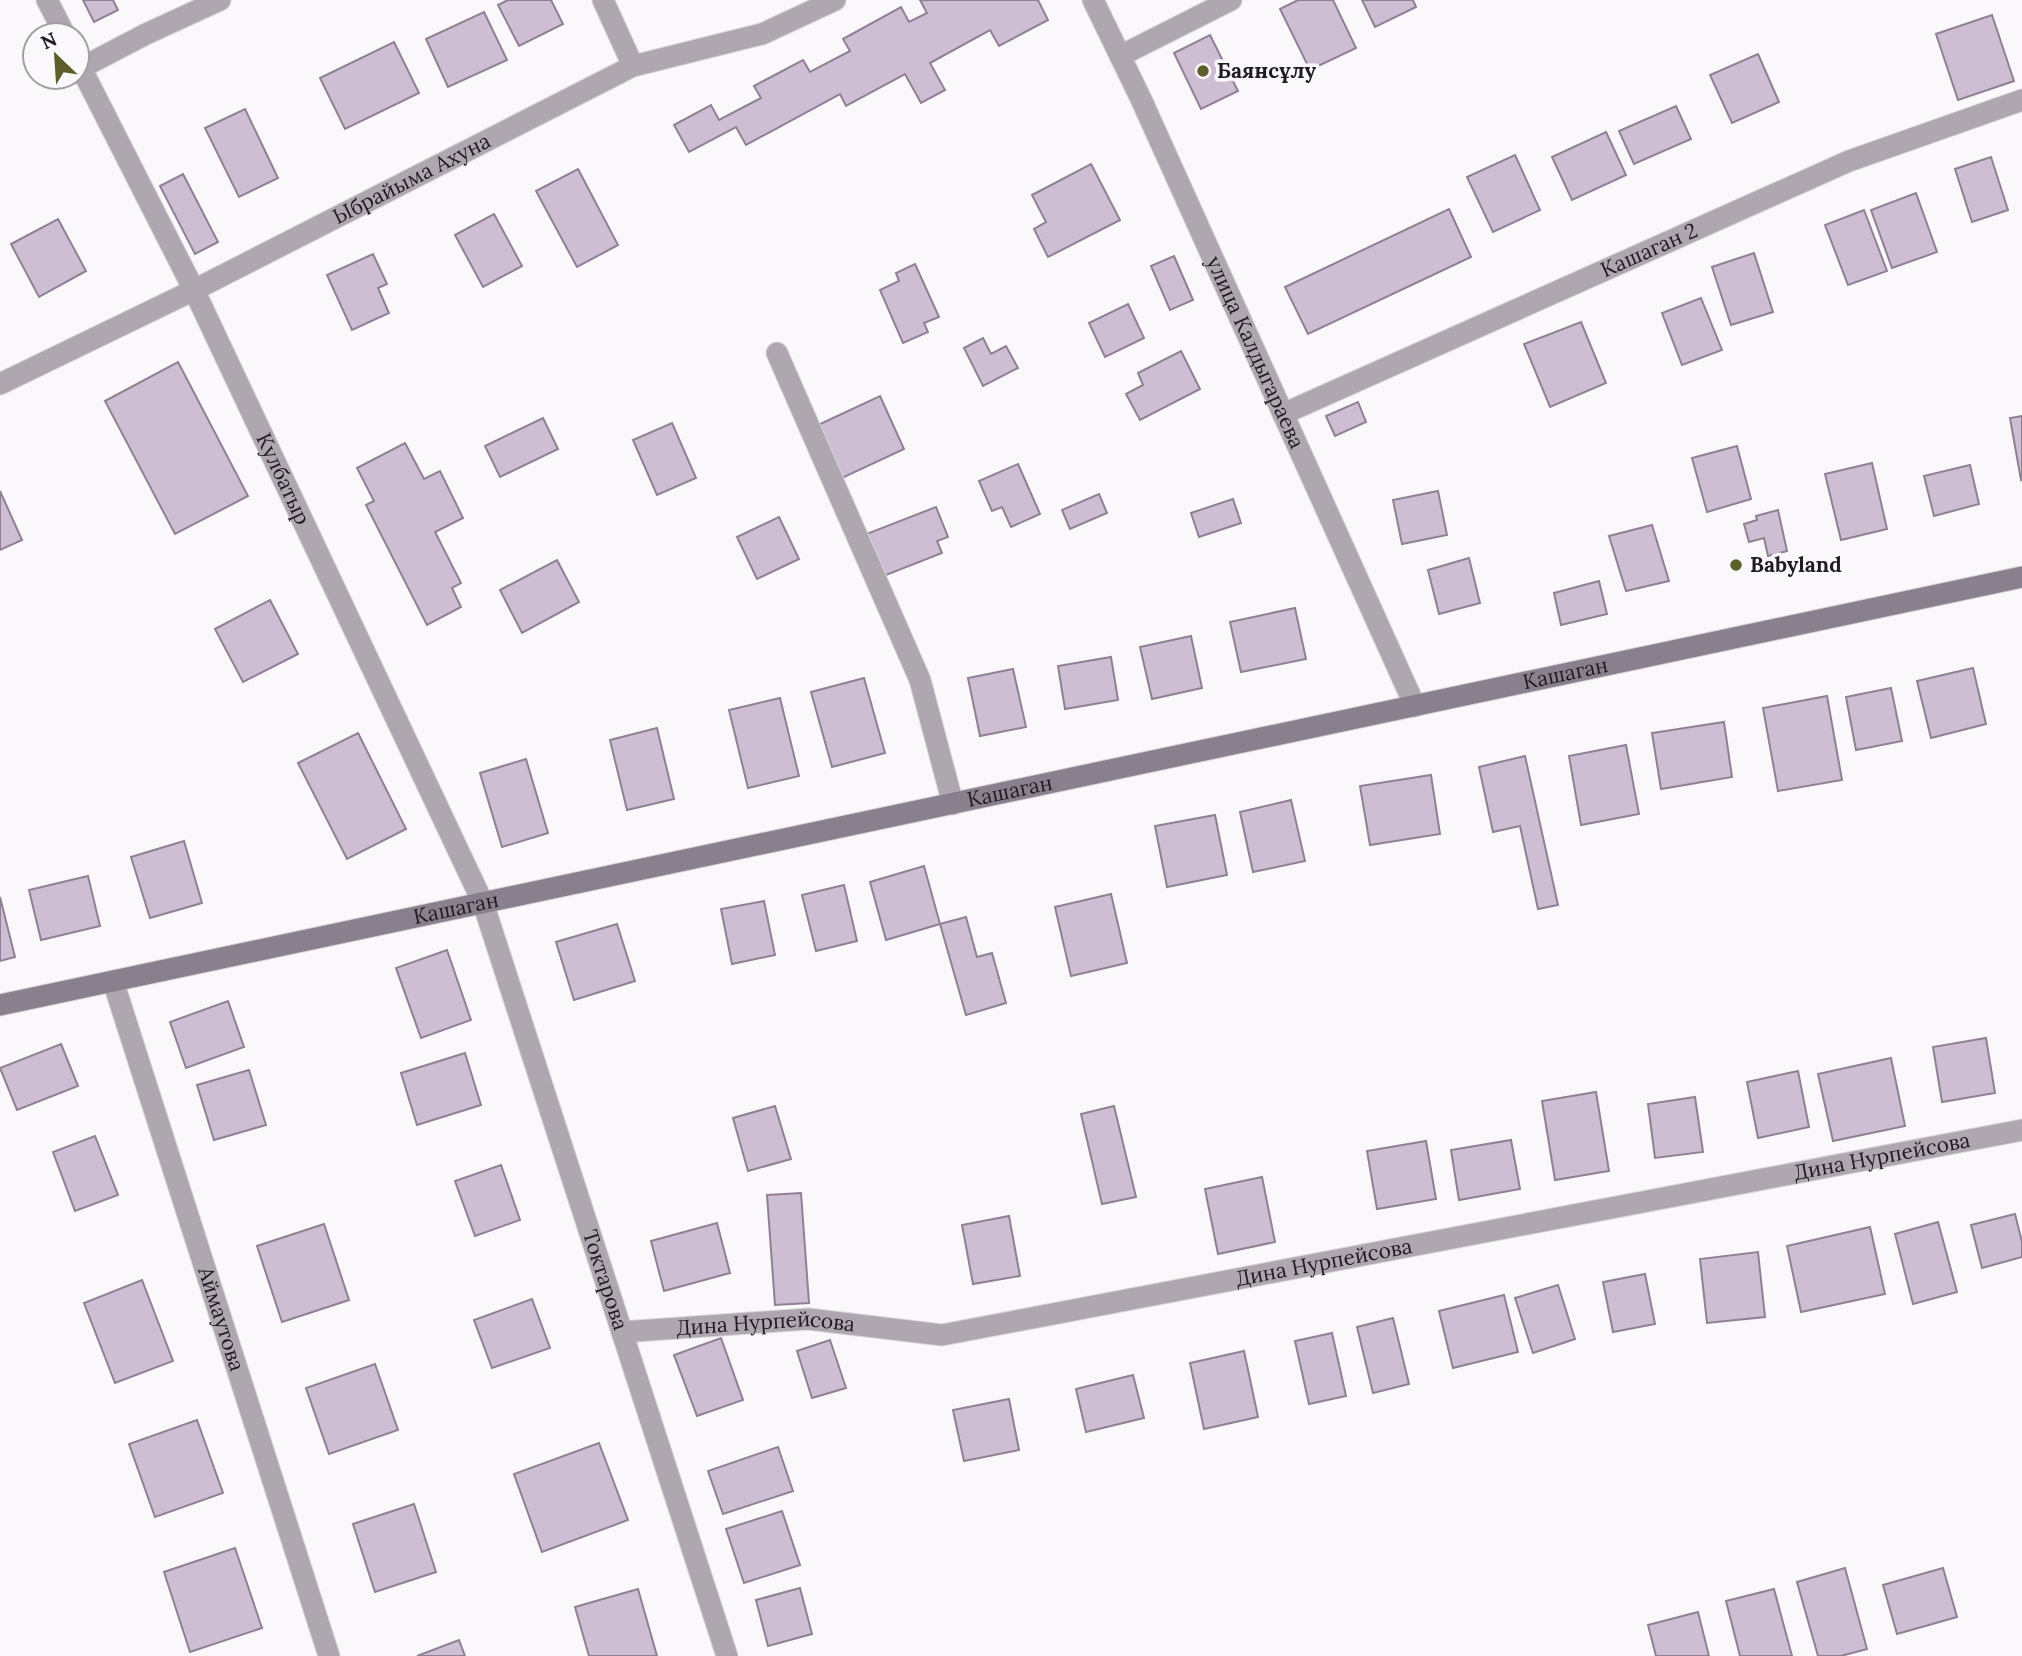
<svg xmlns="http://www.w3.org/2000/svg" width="2022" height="1656" font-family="Lora,serif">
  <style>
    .building { fill: #cebed3; stroke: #8f8093; stroke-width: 2 }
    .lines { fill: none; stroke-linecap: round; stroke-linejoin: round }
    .street-casing { stroke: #d8d4d9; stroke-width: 23 }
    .secondary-casing { stroke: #d8d4d9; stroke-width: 23 }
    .street { stroke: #aea7b0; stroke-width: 21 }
    .secondary { stroke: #8a808d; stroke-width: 21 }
    .poi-dot { fill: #5e5e2b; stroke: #fbf8fc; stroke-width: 2.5 }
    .labels { text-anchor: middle; stroke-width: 7; stroke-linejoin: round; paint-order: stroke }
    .poi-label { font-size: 21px; font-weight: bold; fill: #201a22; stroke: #fbf8fc; text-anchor: start }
    .street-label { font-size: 21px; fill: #201a22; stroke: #fbf8fc }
  </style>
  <rect width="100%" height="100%" fill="#fbf8fc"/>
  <g class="building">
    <polygon points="83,0 113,0 118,10 94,22"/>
    <polygon points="508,0 551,0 563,24 519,46 498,5"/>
    <polygon points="920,0 1038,0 1048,20 999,46 990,30 930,63 945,90 921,103 905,74 846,106 840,94 746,145 736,127 689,152 674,125 711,105 719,120 761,98 754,86 803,60 810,72 850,51 843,39 901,7 909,22 927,13"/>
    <polygon points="1298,0 1333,0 1356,48 1310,70 1280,9"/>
    <polygon points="1362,0 1413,0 1416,7 1375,27"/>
    <polygon points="484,12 507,60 448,87 426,39"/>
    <polygon points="1992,15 2014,81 1958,100 1936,34"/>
    <polygon points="1210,35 1238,91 1201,109 1174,53"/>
    <polygon points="394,42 419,93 345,129 320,78"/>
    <polygon points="1758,54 1779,102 1732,123 1710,75"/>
    <polygon points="1676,106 1691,139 1634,164 1619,131"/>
    <polygon points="245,109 278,178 239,197 205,128"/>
    <polygon points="1606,132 1626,175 1572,200 1552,157"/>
    <polygon points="1515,155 1540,210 1493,232 1467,177"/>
    <polygon points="1991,157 2008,210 1972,222 1955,169"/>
    <polygon points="1091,164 1120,220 1048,257 1034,229 1046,222 1032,195"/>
    <polygon points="578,169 618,245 577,267 536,191"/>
    <polygon points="183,174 218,242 195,254 160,186"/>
    <polygon points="1916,193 1937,252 1892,268 1871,210"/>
    <polygon points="1449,209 1471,257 1308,334 1285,287"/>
    <polygon points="1864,210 1887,271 1848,285 1825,225"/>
    <polygon points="494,214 522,266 483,287 455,235"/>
    <polygon points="58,219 86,271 39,297 11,244"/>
    <polygon points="1754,253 1773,312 1731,325 1712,267"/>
    <polygon points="373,254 387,284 378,288 389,313 352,330 327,275"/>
    <polygon points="1174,256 1193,300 1170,310 1151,266"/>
    <polygon points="915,264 939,317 924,323 928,332 903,343 880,290 899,281 896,273"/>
    <polygon points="1701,298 1722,350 1682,365 1662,313"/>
    <polygon points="1128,304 1144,338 1105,357 1089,323"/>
    <polygon points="1581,322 1606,383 1550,407 1524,344"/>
    <polygon points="983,338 991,354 1006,346 1018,368 983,386 964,348"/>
    <polygon points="1181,351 1200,389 1140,420 1126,394 1143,385 1138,373"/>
    <polygon points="178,362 248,496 175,534 105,401"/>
    <polygon points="880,396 904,449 842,478 818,425"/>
    <polygon points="1358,402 1366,422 1335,436 1326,416"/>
    <polygon points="2022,416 2022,479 2021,480 2010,418"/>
    <polygon points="543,418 558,449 500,477 485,446"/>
    <polygon points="672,423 696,478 657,495 633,440"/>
    <polygon points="405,443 424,479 440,471 463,518 435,532 461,583 452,588 461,607 427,625 366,505 374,501 357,468"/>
    <polygon points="1737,446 1751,499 1707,512 1692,458"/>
    <polygon points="1872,463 1887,529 1841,540 1825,474"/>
    <polygon points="1018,464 1040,514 1011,527 1002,507 992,511 979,481"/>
    <polygon points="1970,465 1979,504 1934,516 1924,476"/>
    <polygon points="0,491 22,540 0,550"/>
    <polygon points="1438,491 1447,535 1402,544 1393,500"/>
    <polygon points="1099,494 1107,513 1070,529 1062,510"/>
    <polygon points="1233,499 1241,523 1199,537 1191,513"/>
    <polygon points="936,507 948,537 937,541 942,553 881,577 864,535"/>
    <polygon points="1778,510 1787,551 1768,556 1764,538 1749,542 1744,524 1757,520 1756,516"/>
    <polygon points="779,517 799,559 757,579 737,537"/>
    <polygon points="1652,525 1669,581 1626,591 1609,536"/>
    <polygon points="1469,558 1480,603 1439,614 1428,570"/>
    <polygon points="557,560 579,602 522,633 500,590"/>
    <polygon points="1599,581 1607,614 1561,625 1554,593"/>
    <polygon points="270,600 298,654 243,682 215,629"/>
    <polygon points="1295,608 1306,659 1241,672 1230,622"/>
    <polygon points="1191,636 1202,688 1152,699 1140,647"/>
    <polygon points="1111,657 1118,700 1065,709 1058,666"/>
    <polygon points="1973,668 1986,724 1931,738 1917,681"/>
    <polygon points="1013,669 1026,727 980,736 968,678"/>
    <polygon points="864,678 885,753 832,767 811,692"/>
    <polygon points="1891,688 1902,741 1856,750 1846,697"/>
    <polygon points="1827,696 1842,780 1778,791 1763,708"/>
    <polygon points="780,698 799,776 748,788 729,710"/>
    <polygon points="1724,722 1732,777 1661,789 1652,733"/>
    <polygon points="657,728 674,799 627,810 610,740"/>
    <polygon points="358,733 406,829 347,859 298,763"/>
    <polygon points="1626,745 1639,814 1581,825 1569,756"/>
    <polygon points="1525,756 1558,905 1538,909 1520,826 1493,832 1479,767"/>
    <polygon points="526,759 548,833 502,847 480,773"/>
    <polygon points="1431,775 1440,834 1370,845 1360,786"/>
    <polygon points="1291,800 1305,861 1253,872 1240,812"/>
    <polygon points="1215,815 1227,875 1167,887 1155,826"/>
    <polygon points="184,841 202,903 150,918 131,857"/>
    <polygon points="924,866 940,924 886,940 870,882"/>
    <polygon points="88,876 100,926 41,940 29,890"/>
    <polygon points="844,885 857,941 816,951 802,895"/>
    <polygon points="1111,894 1127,963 1071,976 1055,907"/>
    <polygon points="0,897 15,957 0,961"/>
    <polygon points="764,901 775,955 732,964 721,909"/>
    <polygon points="966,917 977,957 992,953 1006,1003 966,1015 940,924"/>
    <polygon points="617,924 635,981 574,1000 556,942"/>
    <polygon points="447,950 471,1020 421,1038 396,968"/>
    <polygon points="228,1001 244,1047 186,1068 170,1022"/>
    <polygon points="1986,1038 1995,1093 1942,1102 1933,1047"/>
    <polygon points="61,1044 78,1086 17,1110 0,1068"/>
    <polygon points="465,1053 481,1105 417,1125 401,1073"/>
    <polygon points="1891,1058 1905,1126 1833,1141 1818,1074"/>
    <polygon points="249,1070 266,1125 214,1140 197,1085"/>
    <polygon points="1798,1071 1809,1127 1758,1138 1747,1082"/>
    <polygon points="1596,1092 1609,1171 1555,1180 1542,1101"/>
    <polygon points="1695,1097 1703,1152 1655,1158 1648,1104"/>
    <polygon points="775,1106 791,1159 748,1171 733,1118"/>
    <polygon points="1114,1106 1136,1197 1102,1204 1081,1114"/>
    <polygon points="95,1136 118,1195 75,1211 53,1152"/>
    <polygon points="1511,1140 1520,1189 1459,1200 1451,1150"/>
    <polygon points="1426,1141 1436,1199 1377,1209 1367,1151"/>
    <polygon points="501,1165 520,1220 475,1236 455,1181"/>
    <polygon points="1262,1177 1275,1242 1218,1254 1205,1189"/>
    <polygon points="801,1193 809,1303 775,1305 767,1195"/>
    <polygon points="2015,1214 2022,1242 2022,1257 1982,1268 1971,1225"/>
    <polygon points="1009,1216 1020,1276 973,1284 962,1225"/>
    <polygon points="1938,1222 1957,1292 1913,1304 1895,1234"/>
    <polygon points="717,1223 730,1273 664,1291 651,1241"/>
    <polygon points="324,1224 349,1300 282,1322 257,1246"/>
    <polygon points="1870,1227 1885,1294 1801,1312 1787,1246"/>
    <polygon points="1758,1252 1765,1317 1707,1323 1700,1259"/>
    <polygon points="1645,1274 1655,1324 1613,1332 1603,1282"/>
    <polygon points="142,1280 173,1361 115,1383 84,1303"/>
    <polygon points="1558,1285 1575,1339 1533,1353 1515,1298"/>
    <polygon points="1504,1295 1518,1352 1453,1368 1439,1311"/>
    <polygon points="532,1299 550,1348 492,1368 474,1320"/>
    <polygon points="1393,1318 1409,1384 1373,1393 1357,1327"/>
    <polygon points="1332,1333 1346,1396 1309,1404 1295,1341"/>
    <polygon points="721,1338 743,1400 697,1416 674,1355"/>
    <polygon points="830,1340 846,1388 812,1398 797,1351"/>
    <polygon points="1244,1351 1258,1417 1204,1429 1190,1363"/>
    <polygon points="375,1364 398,1430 329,1454 306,1388"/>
    <polygon points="1133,1375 1144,1418 1086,1432 1076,1389"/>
    <polygon points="1009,1399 1019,1450 964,1461 953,1410"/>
    <polygon points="197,1420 223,1493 155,1517 129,1444"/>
    <polygon points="599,1443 628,1520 542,1552 514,1474"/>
    <polygon points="778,1447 793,1491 723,1514 708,1471"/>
    <polygon points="414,1504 436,1572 375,1592 353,1524"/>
    <polygon points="782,1511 800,1565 744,1583 726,1529"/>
    <polygon points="235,1548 262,1628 190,1652 164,1572"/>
    <polygon points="1845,1568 1867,1649 1841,1656 1818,1656 1797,1582"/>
    <polygon points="1943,1568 1957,1617 1897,1634 1883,1585"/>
    <polygon points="800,1588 812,1634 768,1646 756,1600"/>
    <polygon points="638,1589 657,1656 589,1656 575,1607"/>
    <polygon points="1774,1589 1792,1656 1740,1656 1726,1601"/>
    <polygon points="1698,1612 1709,1656 1656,1656 1648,1625"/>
    <polygon points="459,1640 465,1656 417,1656"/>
  </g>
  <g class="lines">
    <g class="street-casing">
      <g id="street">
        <polyline points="47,0 65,35"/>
        <polyline points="603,0 633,66"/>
        <path id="s1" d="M1093,0L1141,99L1415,706"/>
        <polyline points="1120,56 1231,0"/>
        <path id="s2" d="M77,60L194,290L483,903L727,1656"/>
        <polyline points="81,68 146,34 220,0"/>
        <polyline points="777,353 920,680 953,804"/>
        <path id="s3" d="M0,384L194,290L633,66L762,34L835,0"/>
        <path id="s4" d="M1283,414L1849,161L2022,100"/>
        <path id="s5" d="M113,981L329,1656"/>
        <path id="s6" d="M622,1332L808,1319L942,1335L2022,1130"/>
      </g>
    </g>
    <g class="secondary-casing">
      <g id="secondary">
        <path id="s7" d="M0,1005L2022,577"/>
      </g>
    </g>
    <use href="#street" class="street"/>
    <use href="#secondary" class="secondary"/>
  </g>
  <g class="poi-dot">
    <circle cx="1203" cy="71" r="7"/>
    <circle cx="1736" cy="565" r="7"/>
  </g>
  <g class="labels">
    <g class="poi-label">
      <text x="1217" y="78">Баянсұлу</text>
      <text x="1750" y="572">Babyland</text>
    </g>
    <g class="street-label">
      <text dy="7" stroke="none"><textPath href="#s3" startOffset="460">Ыбрайыма Ахуна</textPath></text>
      <text dy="7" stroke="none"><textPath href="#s4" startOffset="401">Кашаган 2</textPath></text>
      <text dy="7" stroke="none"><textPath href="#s1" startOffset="388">улица Калдыгараева</textPath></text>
      <text dy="7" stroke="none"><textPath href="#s2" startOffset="467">Кулбатыр</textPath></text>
      <text dy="7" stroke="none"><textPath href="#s7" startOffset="1600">Кашаган</textPath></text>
      <text dy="7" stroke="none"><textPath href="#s7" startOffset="1032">Кашаган</textPath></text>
      <text dy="7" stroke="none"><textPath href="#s7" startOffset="466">Кашаган</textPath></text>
      <text dy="7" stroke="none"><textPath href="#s6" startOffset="1278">Дина Нурпейсова</textPath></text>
      <text dy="7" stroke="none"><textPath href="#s6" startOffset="710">Дина Нурпейсова</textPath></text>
      <text dy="7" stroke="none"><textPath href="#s2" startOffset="1332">Токтарова</textPath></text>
      <text dy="7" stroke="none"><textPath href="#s5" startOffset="355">Аймаутова</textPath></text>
      <text dy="7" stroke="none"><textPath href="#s6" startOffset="144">Дина Нурпейсова</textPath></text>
    </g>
  </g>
  <g transform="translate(56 56) rotate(335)"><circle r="33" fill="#fbf8fc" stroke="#a39fa5" stroke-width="2"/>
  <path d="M0-5L12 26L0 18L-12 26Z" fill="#5e5e2b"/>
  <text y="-10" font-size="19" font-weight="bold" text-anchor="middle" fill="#201a22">N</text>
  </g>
</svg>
